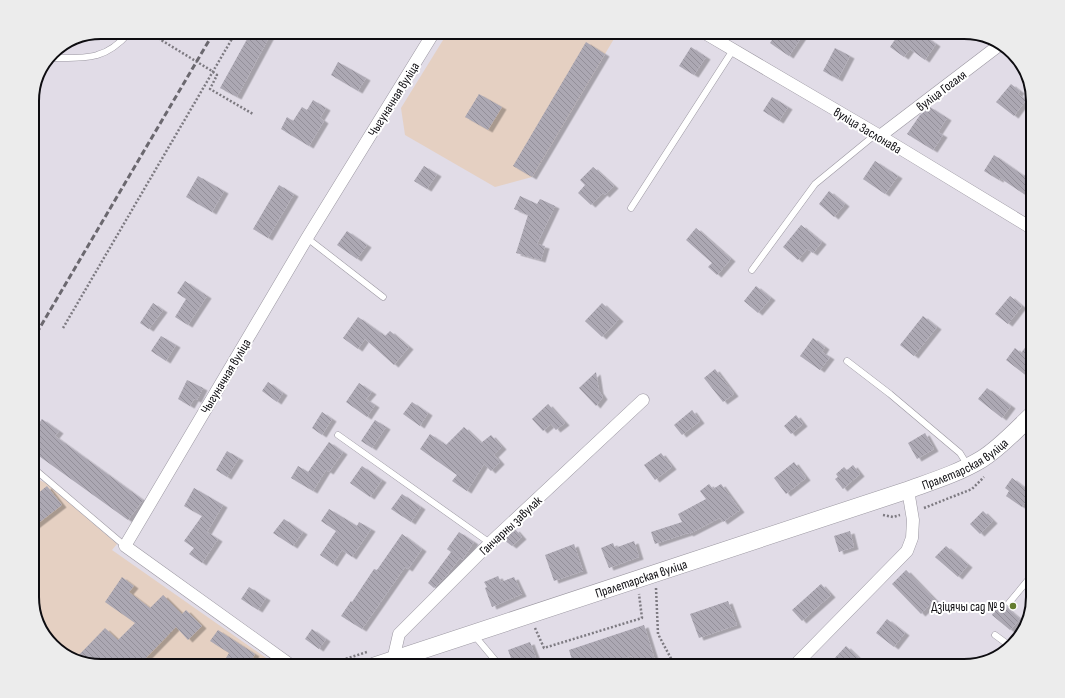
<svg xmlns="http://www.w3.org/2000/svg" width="1065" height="698" font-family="'Sofia Sans Condensed',sans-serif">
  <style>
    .industrial { fill: #e5d0c2 }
    .building { fill: url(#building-back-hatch); filter: url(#shadow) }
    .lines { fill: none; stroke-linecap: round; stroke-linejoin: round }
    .service-casing { stroke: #9b97a1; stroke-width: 7 }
    .minor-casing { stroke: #9b97a1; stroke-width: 13 }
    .secondary-casing { stroke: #9b97a1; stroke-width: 18 }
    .path { stroke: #7d7a81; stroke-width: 2.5; stroke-dasharray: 2 2; stroke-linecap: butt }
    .service { stroke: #fff; stroke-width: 6 }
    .minor { stroke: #fff; stroke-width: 12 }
    .secondary { stroke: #fff; stroke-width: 17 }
    .rail { stroke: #6b686f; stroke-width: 3; stroke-dasharray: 6 3; stroke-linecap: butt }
    .poi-dot { fill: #657d30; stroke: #fff; stroke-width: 1.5 }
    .labels { text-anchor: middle; stroke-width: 4; stroke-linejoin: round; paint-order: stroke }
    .street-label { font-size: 13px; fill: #0d0c10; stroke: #fff }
    .poi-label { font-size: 13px; fill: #0d0c10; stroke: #fff; text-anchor: end }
    .rim { fill: none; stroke: #0d0c10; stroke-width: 2 }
  </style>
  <defs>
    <pattern id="building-back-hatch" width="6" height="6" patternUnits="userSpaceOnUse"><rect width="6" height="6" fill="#aca8b3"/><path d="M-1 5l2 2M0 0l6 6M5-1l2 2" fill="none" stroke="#938f99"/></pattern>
    <filter id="shadow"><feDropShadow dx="4.5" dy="2.5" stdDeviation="0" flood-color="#0004"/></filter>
  </defs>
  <rect width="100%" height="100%" fill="#e1dce7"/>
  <g class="industrial">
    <polygon points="448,32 618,32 532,177 495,187 405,135 401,108"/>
    <polygon points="32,477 46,483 117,544 112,550 269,660 271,666 101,666 63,654 41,632 32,601"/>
  </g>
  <g class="building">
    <polygon points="251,32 272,32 237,97 220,88"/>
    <polygon points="777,32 805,32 789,56 770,43"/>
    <polygon points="900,32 919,32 936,44 925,60 910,49 904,57 890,47"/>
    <polygon points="586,42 605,54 532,177 513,166"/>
    <polygon points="691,47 706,57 694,75 679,66"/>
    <polygon points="835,48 850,56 838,79 823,71"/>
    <polygon points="338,62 366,78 358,91 331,75"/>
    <polygon points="1011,84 1020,91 1018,94 1026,100 1014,116 996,102"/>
    <polygon points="479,94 502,107 488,130 465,117"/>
    <polygon points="772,97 788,107 779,121 763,111"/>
    <polygon points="313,100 326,108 320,118 324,121 309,146 281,129 287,117 293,121 302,107 307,110"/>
    <polygon points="930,107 947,118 938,132 943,135 933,150 907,134 920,115"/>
    <polygon points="994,155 1024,176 1033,163 1033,200 1000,178 999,180 984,171"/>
    <polygon points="875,161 898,176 885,194 863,179"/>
    <polygon points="424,166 437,174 427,189 414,181"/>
    <polygon points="593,167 614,186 605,195 603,193 591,205 578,193 585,185 580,180"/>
    <polygon points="198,176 224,191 212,212 186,197"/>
    <polygon points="279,185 294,194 268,238 253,229"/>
    <polygon points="829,191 845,204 834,217 819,204"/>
    <polygon points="520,196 537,204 540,199 555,206 537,244 545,246 541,260 516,253 528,215 514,209"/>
    <polygon points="801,225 822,242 813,253 807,249 798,260 783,247"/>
    <polygon points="696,228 731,259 717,275 708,267 712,263 686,240"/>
    <polygon points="347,231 367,245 357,259 337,245"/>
    <polygon points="185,281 207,296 188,325 175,317 186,299 177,293"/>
    <polygon points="756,286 771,298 758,313 744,301"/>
    <polygon points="1010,296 1022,306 1008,324 995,314"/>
    <polygon points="153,303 163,310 149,329 140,323"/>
    <polygon points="602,303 619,319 602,337 585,321"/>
    <polygon points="923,316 937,327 914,356 900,345"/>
    <polygon points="358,317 385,336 390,331 409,347 394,365 365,339 358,349 343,338"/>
    <polygon points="161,336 176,345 166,361 151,351"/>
    <polygon points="1033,337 1033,381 1006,360 1015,348 1021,353"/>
    <polygon points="813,338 825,347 822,352 830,357 820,370 800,356"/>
    <polygon points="715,369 734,394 723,402 704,378"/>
    <polygon points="596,372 599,391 603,397 596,406 579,388"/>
    <polygon points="187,380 203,388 197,400 194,399 190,406 178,399"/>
    <polygon points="268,382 283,393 277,402 262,391"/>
    <polygon points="359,383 372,392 366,399 375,405 367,417 346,402"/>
    <polygon points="987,388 1011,406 1002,418 978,399"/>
    <polygon points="412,402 428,413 420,426 403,414"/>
    <polygon points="548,404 565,423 556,430 551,424 543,431 532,419"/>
    <polygon points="692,410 700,421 682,435 674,425"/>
    <polygon points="322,412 332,419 322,435 312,428"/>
    <polygon points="796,415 803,424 791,434 784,426"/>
    <polygon points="42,419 59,431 55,436 143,500 128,520 32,451 32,433"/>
    <polygon points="375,420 386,427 372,448 361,441"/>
    <polygon points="464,427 481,443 491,435 502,447 494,455 500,462 491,471 484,464 467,491 452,481 457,475 420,449 430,434 446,445"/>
    <polygon points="925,433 934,449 917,459 908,443"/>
    <polygon points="329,442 343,452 329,472 326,470 313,491 291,478 298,466 308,472"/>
    <polygon points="227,451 239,458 227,477 216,470"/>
    <polygon points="661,453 672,467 655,480 644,465"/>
    <polygon points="794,462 806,478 786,494 774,478"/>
    <polygon points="853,465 860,474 843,489 835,479 838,477 836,474 844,467 847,470"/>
    <polygon points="362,466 382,480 370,497 350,483"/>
    <polygon points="1012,478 1032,493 1022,507 1006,496 1009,491 1005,488"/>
    <polygon points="709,484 713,489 721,484 740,510 723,522 720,518 689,534 688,533 655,544 651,532 682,522 678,514 706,499 700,491"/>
    <polygon points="47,486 62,505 32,528 32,498"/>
    <polygon points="194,488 223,505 207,532 218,539 202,563 189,554 194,548 184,541 202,516 184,506"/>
    <polygon points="402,494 421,507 411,522 391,509"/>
    <polygon points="329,509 357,526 359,522 371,529 352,557 342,550 333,564 320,555 336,531 321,521"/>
    <polygon points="983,511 993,521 980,534 970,524"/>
    <polygon points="284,519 303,532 293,546 273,533"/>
    <polygon points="515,529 522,537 512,546 504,540"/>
    <polygon points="850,531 854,547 839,552 834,536"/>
    <polygon points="459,532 474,542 462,560 460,558 446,576 434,588 428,583 451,552 447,549"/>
    <polygon points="402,534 422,549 408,569 405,567 362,629 341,616 351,601 352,602 374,569 377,570"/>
    <polygon points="634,541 639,557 609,568 601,548 613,543 615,548"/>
    <polygon points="574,544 583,571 554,581 545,555"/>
    <polygon points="946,546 968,565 958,577 935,557"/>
    <polygon points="906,570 935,600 921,614 892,584"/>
    <polygon points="498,576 501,582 514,577 522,594 492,607 485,588 487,587 484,582"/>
    <polygon points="122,577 134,586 129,592 150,608 163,595 182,614 186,610 202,626 188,640 176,627 138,666 101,666 76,658 105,628 118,640 135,623 105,602"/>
    <polygon points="821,584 831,595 802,621 792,610"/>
    <polygon points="249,587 266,598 258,610 241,599"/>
    <polygon points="728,601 737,625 699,638 690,614"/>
    <polygon points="1001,603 1020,619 1010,630 992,615"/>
    <polygon points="887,619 905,633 894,647 876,633"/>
    <polygon points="644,625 655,660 635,666 632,656 601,666 574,666 569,650"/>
    <polygon points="312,629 326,639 319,649 305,639"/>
    <polygon points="218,630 255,654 248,666 221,666 229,653 210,641"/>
    <polygon points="530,642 539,666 514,666 508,650"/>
    <polygon points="846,646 867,666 840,666 833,660"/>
  </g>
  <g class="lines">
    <g class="service-casing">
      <g id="service">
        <path d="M50,58C64,58 84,59 97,55C109,52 122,41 130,32"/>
        <polyline points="631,208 733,50"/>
        <polyline points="307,238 383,297"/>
        <polyline points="752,270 815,184 876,134"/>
        <polyline points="847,361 890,394 960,453 968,466"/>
        <polyline points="338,435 490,543"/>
        <polyline points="32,467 125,546"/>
        <polyline points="1009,603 1033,574"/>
        <polyline points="474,635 500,666"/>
        <polyline points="995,635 1010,646"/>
      </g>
    </g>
    <g class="minor-casing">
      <g id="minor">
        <polyline points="703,32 880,136 1033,229"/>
        <polyline points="880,136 1002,43"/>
        <polyline points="393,660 399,634 490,543 643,400"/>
        <polyline points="292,666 125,546 307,238 434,32"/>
        <polyline points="796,666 795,665 907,551 912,538 913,520 908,490"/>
      </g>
    </g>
    <g class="secondary-casing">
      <g id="secondary">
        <path id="s1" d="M374,666L908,490C933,481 959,473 982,459C1001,447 1017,429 1033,414"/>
      </g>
    </g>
    <g class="path">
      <polyline points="148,32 212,71 217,75 210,89 253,114"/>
      <polyline points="161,40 166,32"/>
      <polyline points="63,328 236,32"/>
      <polyline points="1027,399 1033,394"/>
      <polyline points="924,508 972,489 984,477"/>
      <polyline points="883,515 893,517 900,515"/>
      <polyline points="656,588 658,634 675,666"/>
      <polyline points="535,628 544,648 642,618 639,594"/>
      <polyline points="323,666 367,652"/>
    </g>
    <use href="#service" class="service"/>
    <use href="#minor" class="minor"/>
    <use href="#secondary" class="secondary"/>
    <polyline class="rail" points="32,341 214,32"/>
  </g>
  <circle class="poi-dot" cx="1013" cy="606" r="4"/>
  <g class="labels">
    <g class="street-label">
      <text transform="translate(941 90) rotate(-37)" y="5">вуліца Гогаля</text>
      <text transform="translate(393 99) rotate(-58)" y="5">Чыгуначная вуліца</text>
      <text transform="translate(868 130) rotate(31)" y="5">вуліца Заслонава</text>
      <text transform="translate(225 376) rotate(-59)" y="5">Чыгуначная вуліца</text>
      <text dy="5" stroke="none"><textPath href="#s1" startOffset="625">Пралетарская вуліца</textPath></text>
      <text transform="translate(510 525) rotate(-43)" y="5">Ганчарны завулак</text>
      <text dy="5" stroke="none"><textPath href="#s1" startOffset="281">Пралетарская вуліца</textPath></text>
    </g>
    <g class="poi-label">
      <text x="1005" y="611">Дзіцячы сад № 9</text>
    </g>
  </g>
  <path d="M0 0H1065V698H0ZM101 39H964A62 62 0 0 1 1026 101V597A62 62 0 0 1 964 659H101A62 62 0 0 1 39 597V101A62 62 0 0 1 101 39Z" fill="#ececec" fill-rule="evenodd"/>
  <path class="rim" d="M101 39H964A62 62 0 0 1 1026 101V597A62 62 0 0 1 964 659H101A62 62 0 0 1 39 597V101A62 62 0 0 1 101 39Z"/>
</svg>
